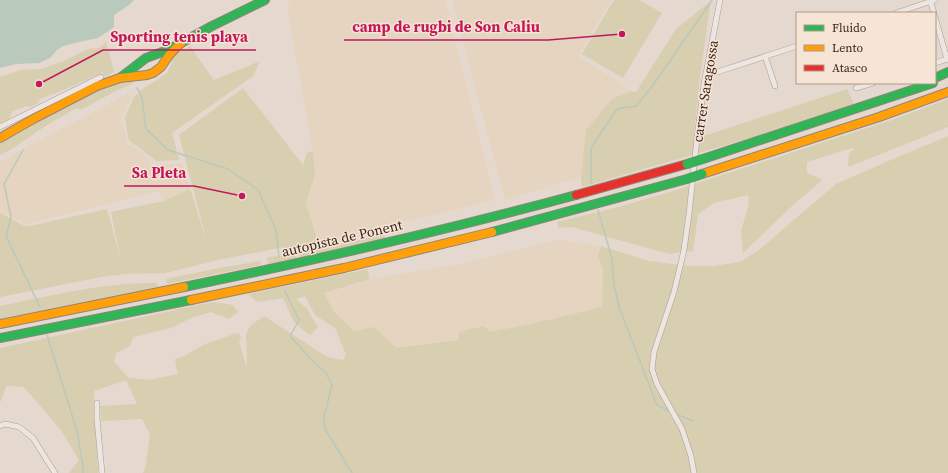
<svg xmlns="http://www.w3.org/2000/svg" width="948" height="473" font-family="'Source Serif 4',serif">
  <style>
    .farmland { fill: #e5d4bf }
    .green { fill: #d8ceb0 }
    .water { fill: #b9c9bb }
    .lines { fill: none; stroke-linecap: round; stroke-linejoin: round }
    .stream { stroke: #b9c9bb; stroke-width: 1.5 }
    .street-casing { stroke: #aa9e97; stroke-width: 6 }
    .fast-casing { stroke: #90847e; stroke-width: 10 }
    .slow-casing { stroke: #90847e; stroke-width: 10 }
    .jam-casing { stroke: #90847e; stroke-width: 10 }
    .street { stroke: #ede6e0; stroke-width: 5 }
    .fast { stroke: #30b455; stroke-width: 8 }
    .slow { stroke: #ff9f0a; stroke-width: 8 }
    .jam { stroke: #e5322d; stroke-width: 8 }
    .fast-bridge-casing { stroke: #90847e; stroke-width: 10; stroke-linecap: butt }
    .fast-bridge { stroke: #30b455; stroke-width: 9 }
    .labels { text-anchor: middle; stroke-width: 3; stroke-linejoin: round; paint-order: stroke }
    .street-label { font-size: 14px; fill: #3a251e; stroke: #f6e4d4 }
    .leader { fill: none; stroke: #c2185b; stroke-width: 1.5 }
    .callout-dot { fill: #c2185b; stroke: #f6e4d4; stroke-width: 1.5 }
    .callout-label { font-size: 15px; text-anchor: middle; font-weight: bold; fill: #c2185b; stroke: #f6e4d4; stroke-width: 3; stroke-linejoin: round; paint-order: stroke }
  </style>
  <rect width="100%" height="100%" fill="#e5d8ce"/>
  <g class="farmland">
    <polygon points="291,0 445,0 495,200 318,243 306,202 315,175 313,151 287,7"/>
    <polygon points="452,0 611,0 578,56 631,90 612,99 586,130 581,177 505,200"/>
    <polygon points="129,94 131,98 121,118 128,144 139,150 154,166 182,163 190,189 164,201 159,191 27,224 2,212 0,208 0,163 28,146"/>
    <polygon points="559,240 601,246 598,256 603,270 602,307 535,323 490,332 484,326 459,332 459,340 396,348 374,327 354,331 334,312 324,293 369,279 462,264"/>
  </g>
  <g class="green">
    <polygon points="614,0 639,0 662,13 623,78 582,54"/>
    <polygon points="712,0 710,7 700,76 694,134 704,136 847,89 854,104 778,130 582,187 581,177 586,130 612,99 631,91 636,92 676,29"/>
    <polygon points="106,42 114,72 105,77 103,72 64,90 40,99 38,103 30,107 27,106 13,111 8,120 0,123 0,77 20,70 41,69 61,62 91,48 94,49 99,48"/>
    <polygon points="190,46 214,80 260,61 253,76 172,133 179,160 156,161 140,148 129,141 125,118 134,97 145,87 157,80 167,73 172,63 172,57"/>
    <path d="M131,80L133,83L132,84L116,91L82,109C77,109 74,107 70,112L47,125L10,150L0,155V143C25,130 49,115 73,102C91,93 111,82 131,80Z"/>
    <polygon points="243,88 303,165 307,153 313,151 315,175 306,202 318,243 303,247 279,248 213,261 166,273 124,274 101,277 0,297 0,213 26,227 107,209 121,261 111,212 164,201 190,189 208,245 179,135"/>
    <polygon points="948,99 948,127 848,167 849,154 854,149 852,148 807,162 807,173 822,180 791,207 743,253 741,231 749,204 748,195 714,203 698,214 693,251 669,254 572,227 559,228 557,222 615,208 670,192 895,119"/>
    <polygon points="948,136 948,473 143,473 145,469 150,435 142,419 101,421 100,406 137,404 126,380 94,391 98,473 69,473 79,460 61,430 24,387 6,386 0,403 0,348 198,305 214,302 233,305 238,312 229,319 211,312 191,318 171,328 133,337 130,346 116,353 114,362 129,378 149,380 178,374 175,359 184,356 205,344 226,337 233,334 239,333 241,338 239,342 247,368 247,364 246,334 251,325 264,316 327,357 343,360 346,354 335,328 315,315 305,296 296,299 307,309 318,327 310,335 294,322 283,298 257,302 248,294 368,269 369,279 324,293 334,312 354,331 374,327 396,348 459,340 459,332 484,326 490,332 535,323 602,307 603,270 598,256 601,246 649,261 687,266 714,266 740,262 759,250 809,207 836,184 900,156"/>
    <polygon points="384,234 385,238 300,258 299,254"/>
    <polygon points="276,256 296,256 297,259 268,264 267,258"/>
    <polygon points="260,261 261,265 167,284 166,279 214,269"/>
    <path d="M157,283L158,288L0,319V306C42,297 83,288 126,284C136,283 146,283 157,283Z"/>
  </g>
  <polygon class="water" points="0,0 134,0 129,5 114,15 114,27 98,38 79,42 63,46 57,50 50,58 39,63 16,64 0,68"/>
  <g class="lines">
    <g class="stream">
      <polyline points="137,88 142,97 146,129 168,150 228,169 258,190 276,230 279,257"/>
      <polyline points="23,150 4,184 11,217 6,236 40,307"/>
      <polyline points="591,183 591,148 617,109 636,106 651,88 712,0"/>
      <polyline points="598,210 612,259 614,285 620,310 657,405 669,411"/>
      <polyline points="285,291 299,320 290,336 313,361 326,373 332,385 324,417 325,429 352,473"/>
      <polyline points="47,335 77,431 83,467 83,473"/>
      <polyline points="676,414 693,421"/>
    </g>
    <g class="street-casing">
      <g id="street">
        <polyline points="930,0 934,13"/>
        <polyline points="896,13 935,0"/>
        <polyline points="935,17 947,59"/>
        <polyline points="765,56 775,86"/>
        <polyline points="935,63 948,59"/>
        <polyline points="705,76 797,46"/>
        <polyline points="856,88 873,83"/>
        <polyline points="0,127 101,77"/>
        <polyline points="97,403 97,419 102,473"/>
        <polyline points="0,426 5,424 19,427 33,438 55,473"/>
        <polyline points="694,473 691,456 682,429 657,384 652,369 654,352 674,292 684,250 689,214 697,138 704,84 720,0"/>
      </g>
    </g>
    <g class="fast-casing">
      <g id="fast">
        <polyline points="120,78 146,58 168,50 212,26 265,0"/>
        <polyline points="935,78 948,72"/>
        <polyline points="706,158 933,83"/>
        <polyline points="492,232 687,179"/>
        <path d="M184,287C316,260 447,230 576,195"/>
        <polyline points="0,338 191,300"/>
      </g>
    </g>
    <g class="slow-casing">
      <g id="slow">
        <polyline points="0,138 35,118 97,86 120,78 147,75 153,73 161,67 170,54 182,42"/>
        <polyline points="702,174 879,117 948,92"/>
        <polyline points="191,300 344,268 492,232"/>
        <polyline points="0,324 184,287"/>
      </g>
    </g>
    <g class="jam-casing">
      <polyline id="jam" points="576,195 687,164"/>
    </g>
    <use href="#street" class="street"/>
    <use href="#fast" class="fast"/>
    <use href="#slow" class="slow"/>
    <use href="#jam" class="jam"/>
    <g class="fast-bridge-casing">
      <g id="fast-bridge">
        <polyline points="687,164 706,158"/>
        <polyline points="687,179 702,174"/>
      </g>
    </g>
    <use href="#fast-bridge" class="fast-bridge"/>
  </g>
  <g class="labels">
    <g class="street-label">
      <text transform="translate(705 91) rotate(-81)" y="5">carrer Saragossa</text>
      <text transform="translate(342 238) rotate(-13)" y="5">autopista de Ponent</text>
    </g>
  </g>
  <path class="leader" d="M622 34L548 40H344M39 84L103 50H256M242 196L194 186H124"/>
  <g class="callout-dot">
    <circle cx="622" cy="34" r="4"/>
    <circle cx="39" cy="84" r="4"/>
    <circle cx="242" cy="196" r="4"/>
  </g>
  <g class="callout-label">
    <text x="446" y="32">camp de rugbi de Son Caliu</text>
    <text x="179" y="42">Sporting tenis playa</text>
    <text x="159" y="178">Sa Pleta</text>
  </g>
  <rect x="796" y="12" width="140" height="72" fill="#f6e4d4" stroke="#ab988b"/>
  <rect x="804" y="25" width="20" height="6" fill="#30b455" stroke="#ab988b"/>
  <text x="832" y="32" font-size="12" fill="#3a251e">Fluido</text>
  <rect x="804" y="45" width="20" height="6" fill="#ff9f0a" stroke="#ab988b"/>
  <text x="832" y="52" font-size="12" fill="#3a251e">Lento</text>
  <rect x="804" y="65" width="20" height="6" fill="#e5322d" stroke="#ab988b"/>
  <text x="832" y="72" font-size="12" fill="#3a251e">Atasco</text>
</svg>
